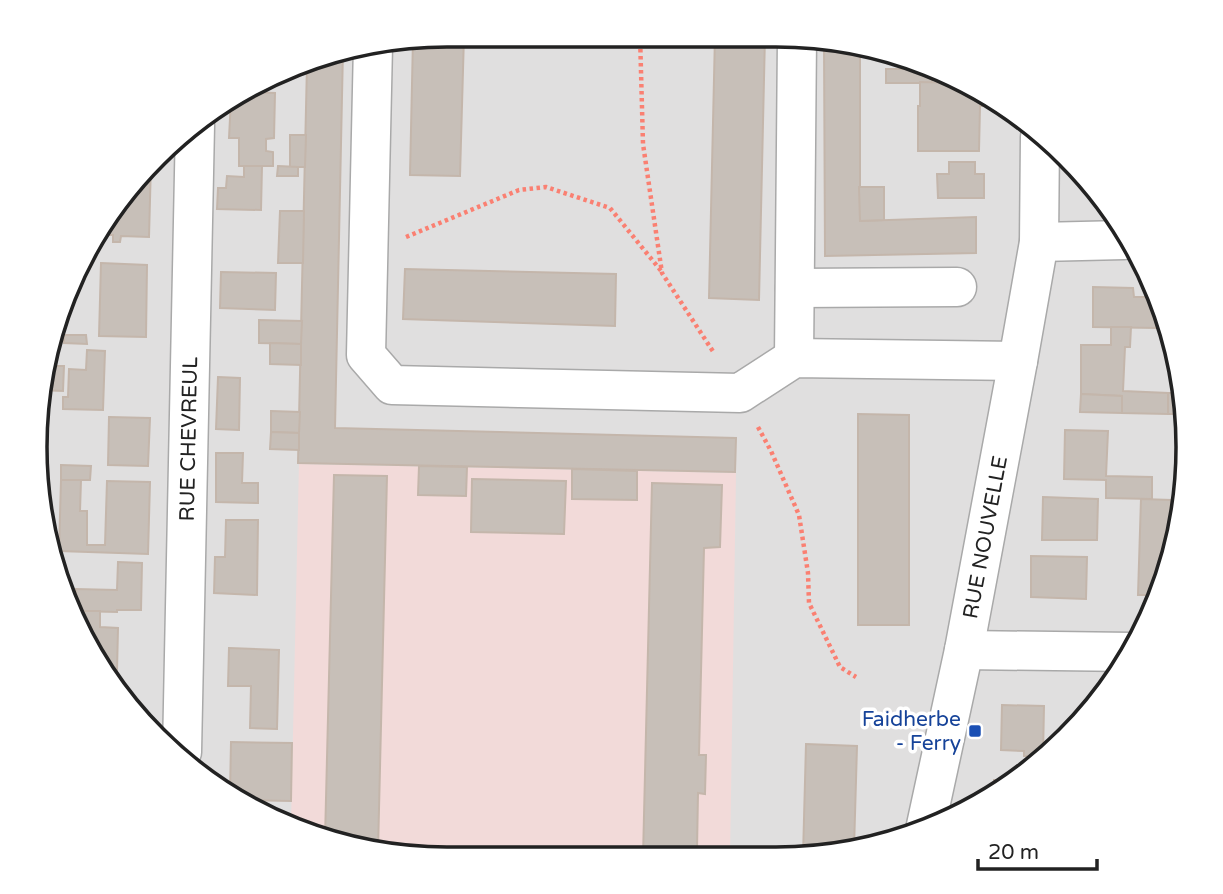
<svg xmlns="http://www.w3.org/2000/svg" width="1223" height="894" font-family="'Varela Round',sans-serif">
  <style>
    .residential { fill: #e0dfdf }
    .commercial { fill: #f2dad9 }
    .building { fill: #c7bfb8; stroke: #c4b6ab; stroke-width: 2 }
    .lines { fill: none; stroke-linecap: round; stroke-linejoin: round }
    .minor-casing { stroke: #a9a9a9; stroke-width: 41 }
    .path { stroke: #fa8072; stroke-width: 4.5; stroke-dasharray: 3.5 3.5; stroke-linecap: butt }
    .minor { stroke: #fff; stroke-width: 38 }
    .transit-dot { fill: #1a4fb4; stroke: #fff; stroke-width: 2.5 }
    .labels { text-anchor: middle; stroke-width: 7; stroke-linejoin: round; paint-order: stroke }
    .street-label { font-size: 21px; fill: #222; stroke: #fff }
    .transit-label { font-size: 21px; fill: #164399; stroke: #fff; text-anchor: end }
    .rim { fill: none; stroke: #222; stroke-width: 3.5 }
  </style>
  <rect width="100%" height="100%" fill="#f2efe9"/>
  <polygon class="residential" points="447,35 776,35 882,49 1005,104 1103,196 1174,340 1185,500 1133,653 1027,774 934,827 830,855 420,858 340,845 241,804 120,698 66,604 38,500 39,393 77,265 138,175 218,104 340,49"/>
  <polygon class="commercial" points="299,464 736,473 730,856 420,858 340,845 291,824"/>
  <g class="building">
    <polygon points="447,35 464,35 460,176 410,175 413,39"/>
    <polygon points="715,35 765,35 759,300 709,298"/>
    <polygon points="824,41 860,46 860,221 976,217 976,253 825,256"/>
    <polygon points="340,49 343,49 335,428 736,438 735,472 298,463 307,64"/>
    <polygon points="886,69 927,69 932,71 932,83 886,83"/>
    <polygon points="920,82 957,83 982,94 982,106 980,106 979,151 918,151 918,106 920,106"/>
    <polygon points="246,92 275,93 274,138 266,139 266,151 273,152 273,166 239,166 239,138 229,138 231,99"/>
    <polygon points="290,135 306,135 305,167 290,167"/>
    <polygon points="949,162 975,162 975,174 984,174 984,198 938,198 937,174 949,174"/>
    <polygon points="151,163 149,237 121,236 120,242 113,242 113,235 99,235 138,175"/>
    <polygon points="244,166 262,166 261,210 217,209 218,188 226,188 227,176 244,177"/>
    <polygon points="278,166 298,167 298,176 277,176"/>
    <polygon points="859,187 884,187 884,220 860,221"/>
    <polygon points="280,211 304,211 303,263 278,263"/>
    <polygon points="101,263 147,265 146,337 99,336"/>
    <polygon points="405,269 616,274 615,326 403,319"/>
    <polygon points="221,272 276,273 275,310 220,308"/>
    <polygon points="1093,287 1133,288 1134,297 1153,297 1156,305 1156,328 1093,327"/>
    <polygon points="259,320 302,321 301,344 259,343"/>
    <polygon points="1111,327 1131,327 1130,347 1125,347 1123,391 1168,393 1168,414 1122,413 1122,396 1081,394 1081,345 1111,345"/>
    <polygon points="64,335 86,335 87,344 64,343"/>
    <polygon points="270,343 301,344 301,365 270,364"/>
    <polygon points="87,350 105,351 103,410 63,409 63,397 68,397 69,369 86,370"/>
    <polygon points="47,366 64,366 63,391 39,390"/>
    <polygon points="218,377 240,378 239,430 216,429"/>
    <polygon points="1168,393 1177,393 1179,414 1168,414"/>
    <polygon points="1081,394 1122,396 1122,413 1080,412"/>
    <polygon points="271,411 300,412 299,433 271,432"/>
    <polygon points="858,414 909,415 909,625 858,625"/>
    <polygon points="109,417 150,418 148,466 108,465"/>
    <polygon points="39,421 48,421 46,480 38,480"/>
    <polygon points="1065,430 1108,431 1106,476 1152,477 1152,499 1106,498 1106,480 1064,479"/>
    <polygon points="271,432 299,433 299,450 270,449"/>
    <polygon points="216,453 243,453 242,483 258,483 258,503 216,502"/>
    <polygon points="61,465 91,466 90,480 61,480"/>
    <polygon points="419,466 467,467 466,496 418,495"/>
    <polygon points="572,469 637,471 637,500 572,499"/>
    <polygon points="334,475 387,476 378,851 340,845 325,839"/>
    <polygon points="472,479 566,481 564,534 471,532"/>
    <polygon points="61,480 81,480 80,511 87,511 87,545 105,545 107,481 150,482 148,554 59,551"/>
    <polygon points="652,483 722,485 720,547 704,548 699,755 706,755 705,794 698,793 697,850 706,850 706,856 643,857"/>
    <polygon points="1043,497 1098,499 1097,540 1042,540"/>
    <polygon points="1141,499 1171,500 1169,545 1152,595 1138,595"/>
    <polygon points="226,520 258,520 257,595 214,593 215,557 225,557"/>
    <polygon points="1031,556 1087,557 1086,599 1031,597"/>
    <polygon points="118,562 142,563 141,610 117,610 117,612 75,611 76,589 117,590"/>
    <polygon points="70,611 100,611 100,627 118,628 117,671 104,671"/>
    <polygon points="229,648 279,650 277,729 250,728 251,686 228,686"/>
    <polygon points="1002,705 1044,706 1043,755 1038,761 1028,761 1028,756 1024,756 1024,751 1001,750"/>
    <polygon points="231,742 292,743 291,801 236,800 230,794"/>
    <polygon points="806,744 857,746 854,849 830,855 803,856"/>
    <polygon points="994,780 1015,781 994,793"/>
  </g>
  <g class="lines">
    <g class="minor-casing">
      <g id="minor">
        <polyline points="373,45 366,355 392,385 740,393 794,358 1018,361"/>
        <polyline points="1039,242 1124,240"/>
        <polyline points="795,288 957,287"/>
        <polyline points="794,358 797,38"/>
        <polyline points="964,650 1133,652"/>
        <path id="s1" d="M182,752L195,125"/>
        <path id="s2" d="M925,830L964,650L1018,361L1039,242L1040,137"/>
      </g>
    </g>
    <g class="path">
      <polyline points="640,35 643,144 662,273 714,353"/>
      <polyline points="406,237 519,190 546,187 610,208 662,272"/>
      <polyline points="758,427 771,451 799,515 808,573 809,603 840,667 856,677"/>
    </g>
    <use href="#minor" class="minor"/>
  </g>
  <rect class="transit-dot" x="968" y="724" width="14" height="14" rx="3.5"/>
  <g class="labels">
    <g class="street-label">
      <text dy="7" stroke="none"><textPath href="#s1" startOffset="313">RUE CHEVREUL</textPath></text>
      <text dy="7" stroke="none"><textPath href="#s2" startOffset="299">RUE NOUVELLE</textPath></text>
    </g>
    <g class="transit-label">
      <text x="961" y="726">Faidherbe<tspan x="961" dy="24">- Ferry</tspan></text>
    </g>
  </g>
  <path d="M0 0H1223V894H0ZM447 47H776A400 400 0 0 1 1176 447V447A400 400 0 0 1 776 847H447A400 400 0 0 1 47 447V447A400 400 0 0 1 447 47Z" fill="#fff" fill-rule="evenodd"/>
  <path class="rim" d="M447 47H776A400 400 0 0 1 1176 447V447A400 400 0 0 1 776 847H447A400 400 0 0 1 47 447V447A400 400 0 0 1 447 47Z"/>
  <path d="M978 859v10h119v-10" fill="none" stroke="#222222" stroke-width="3.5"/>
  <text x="988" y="859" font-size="21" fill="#222222" stroke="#ffffff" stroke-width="5" paint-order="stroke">20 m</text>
</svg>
